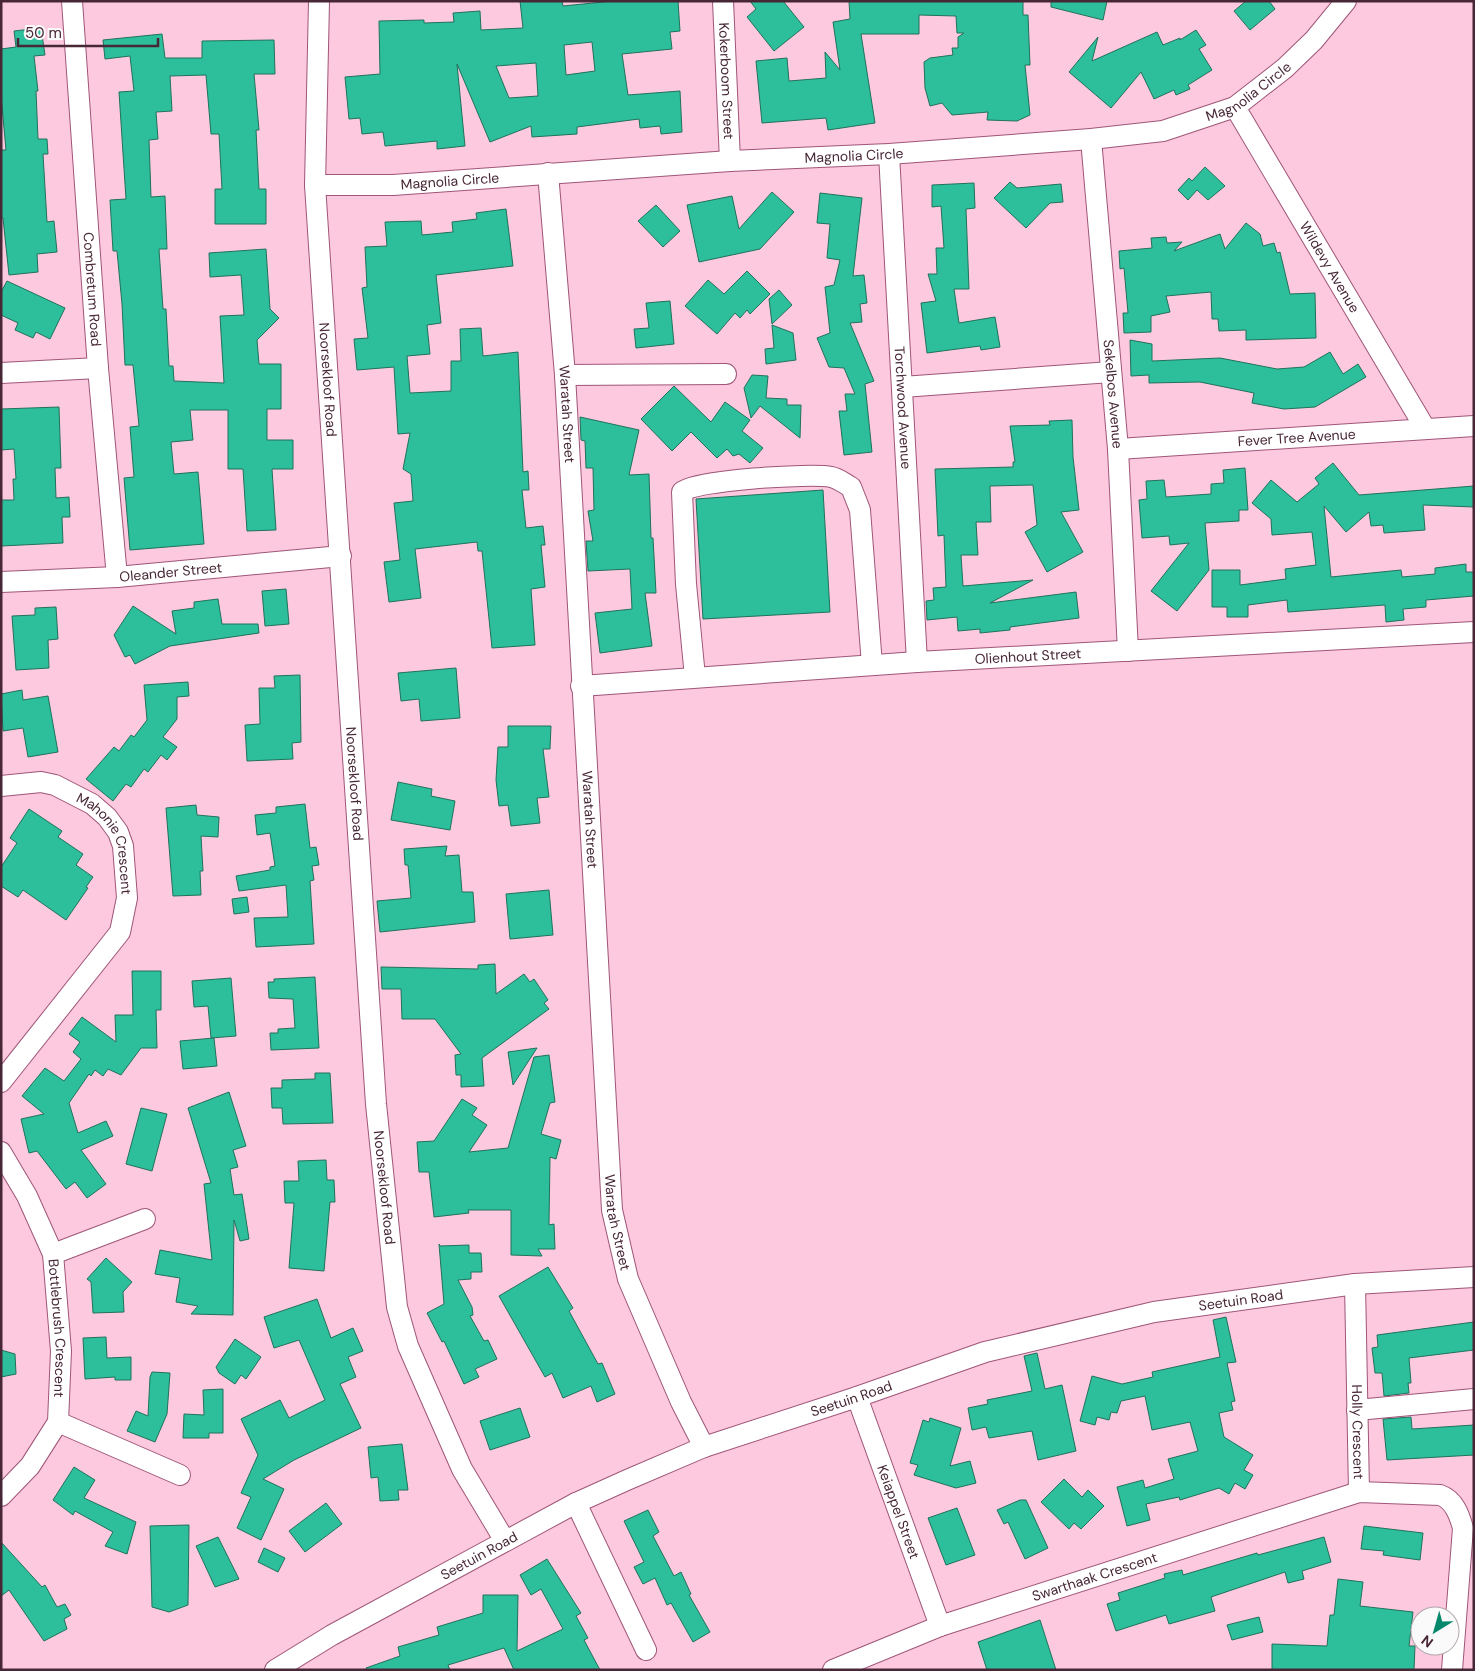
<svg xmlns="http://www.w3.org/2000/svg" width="1475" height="1671" font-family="'DM Sans',sans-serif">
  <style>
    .building { fill: #2dbf9b; stroke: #1f725c; fill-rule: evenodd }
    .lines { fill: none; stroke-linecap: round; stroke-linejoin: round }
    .minor-casing { stroke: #9f5578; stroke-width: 22 }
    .minor { stroke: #fff; stroke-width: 20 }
    .labels { text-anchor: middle; stroke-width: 4; stroke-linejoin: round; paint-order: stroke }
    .street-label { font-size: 14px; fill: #472736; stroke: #fafafa }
  </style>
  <rect width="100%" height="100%" fill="#fcc9de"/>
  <g class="building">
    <path d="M520,1H562L563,6L613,1H678L680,31L670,32L672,49L622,54L628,95L680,91L682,132L661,134L660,126L640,128L639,119L577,127V134L532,137L531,126L490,142L457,64L465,146L437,149V141L385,146L383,132L362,134L360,118L349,119L345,77L380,74L379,21L424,20V23L454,22L453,13L480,11L481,30L523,28ZM592,42L595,71L566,75L564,45ZM536,63L538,96L509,98L496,66Z"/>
    <polygon points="750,1 783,1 804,27 774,51 747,17 756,9"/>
    <polygon points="849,1 1023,1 1023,15 1028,15 1030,65 1025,65 1030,115 1017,121 987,120 988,112 952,115 942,103 930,106 925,88 924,62 930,58 953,55 952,48 958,48 958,37 964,33 957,33 956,16 919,15 919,34 861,34 875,123 828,130 826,118 762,123 756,61 787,58 789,81 826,78 825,52 840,70 833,22 850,19"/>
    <polygon points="1051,1 1107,1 1103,20 1051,7"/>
    <polygon points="1246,1 1269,1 1275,9 1250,30 1234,11"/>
    <polygon points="41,28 45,55 34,56 38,91 36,91 38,139 47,139 48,154 43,154 47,222 54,221 57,252 37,254 38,272 9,275 3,218 1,218 1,150 6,150 1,95 1,49 16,47 14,31"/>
    <polygon points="1196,30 1206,45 1199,49 1212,70 1188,85 1190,89 1176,95 1174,90 1154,99 1141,72 1111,108 1069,72 1098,37 1092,61 1157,32 1163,45 1180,38 1180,40"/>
    <polygon points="162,34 165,58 202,58 202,41 274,40 275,74 254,74 259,130 256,130 259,189 266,189 266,224 215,224 215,189 222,189 219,134 211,134 206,75 170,76 172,111 156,112 158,139 149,140 151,197 165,196 167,249 159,249 163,309 166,309 169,366 173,366 174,381 224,383 220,316 244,315 241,275 210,277 209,253 266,249 270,309 279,318 257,340 259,364 281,364 281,409 267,409 267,440 293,440 293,469 272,469 276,530 247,531 243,469 228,469 228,410 190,410 193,440 171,442 174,474 198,472 204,544 130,550 124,478 134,477 130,427 139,426 133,365 125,365 122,304 117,251 113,251 110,200 126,199 119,92 134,91 130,56 105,59 103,40"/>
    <polygon points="1205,167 1225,186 1208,200 1197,190 1188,200 1178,190 1189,178 1192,181"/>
    <polygon points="1010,182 1017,188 1061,184 1063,202 1050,203 1026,228 994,198"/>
    <polygon points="974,183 975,208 966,209 969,289 954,289 959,323 995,317 1000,347 981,350 980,346 927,353 921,303 936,301 928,274 937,274 936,248 944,248 941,206 932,207 932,185"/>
    <polygon points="772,192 794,212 760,249 699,262 687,205 732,196 739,229"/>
    <polygon points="820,193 862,198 853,276 864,275 867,303 860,304 862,322 850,323 874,381 865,384 872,452 844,455 839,411 847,411 845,394 855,394 844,368 829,367 817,338 830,333 825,287 834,285 840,260 827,258 830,224 817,223"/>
    <polygon points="656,205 680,231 663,247 638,221"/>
    <polygon points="506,209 513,266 436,275 441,323 427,325 430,354 407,356 410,393 451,391 451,361 461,361 460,329 481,328 483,356 518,352 523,472 528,471 529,490 522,490 526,528 543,526 545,545 541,545 545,587 531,589 535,645 492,648 482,551 478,551 477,542 415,549 421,598 389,602 384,562 400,560 394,503 413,501 411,474 403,469 410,433 398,434 394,367 357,370 354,339 368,338 362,288 367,287 365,247 387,246 385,222 421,221 422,235 453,232 452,222 477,219 476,213"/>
    <polygon points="1246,223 1260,234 1263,246 1274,243 1277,253 1280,252 1290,294 1315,293 1316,338 1246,340 1246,330 1219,331 1218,319 1212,319 1211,292 1166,296 1170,312 1151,316 1151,332 1124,333 1123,313 1128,313 1124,268 1120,269 1119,251 1152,248 1151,238 1166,237 1167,243 1182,242 1174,251 1220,234 1225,249"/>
    <polygon points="747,271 770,294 750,314 747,310 740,318 735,313 717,334 685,306 708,280 724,294"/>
    <polygon points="7,281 65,308 50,339 36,332 33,338 15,330 18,323 1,315 1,292"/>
    <polygon points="779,290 792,305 772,324 769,299"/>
    <polygon points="670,301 674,344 636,348 634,329 649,328 646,303"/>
    <polygon points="772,325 793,333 796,360 766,364 765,349 774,348"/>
    <polygon points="1130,340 1152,344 1152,361 1220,358 1277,369 1304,367 1330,352 1343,374 1358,364 1366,377 1315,407 1284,409 1252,403 1254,393 1200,382 1149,383 1149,375 1131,376"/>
    <polygon points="752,375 768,376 766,398 787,399 787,405 801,405 800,438 760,406 751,418 744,388"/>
    <polygon points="674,386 711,422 725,402 750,420 742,431 763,448 750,463 739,454 733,456 727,449 717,458 691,432 672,451 641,419"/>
    <polygon points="59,407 61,468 55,468 56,498 69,497 70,517 62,517 63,543 1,546 1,500 14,500 13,479 16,479 14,449 1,450 1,409"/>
    <polygon points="580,417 639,430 629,475 649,474 651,538 653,538 656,593 645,593 652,646 600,653 595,613 632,609 630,569 588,571 586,541 593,541 588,511 594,510 593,468 586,468 585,441 581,440"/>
    <polygon points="1072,420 1073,457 1079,510 1061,512 1083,552 1047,572 1025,532 1037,525 1033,485 990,486 991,522 976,522 978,555 961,555 963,586 1033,580 990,603 1076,592 1079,618 1010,627 1010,630 980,633 980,629 958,631 957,617 927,620 926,601 934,600 933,588 946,587 944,535 938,536 935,469 1013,467 1013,462 1015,462 1010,426 1050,425 1049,421"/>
    <polygon points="1333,463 1359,495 1474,486 1474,507 1423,505 1425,530 1384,533 1383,525 1371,526 1369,512 1346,532 1324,506 1331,577 1401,570 1402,577 1435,574 1435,568 1466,564 1466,572 1474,572 1474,596 1426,600 1426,607 1403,609 1404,620 1386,622 1385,605 1288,612 1287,600 1248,605 1248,617 1227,617 1227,607 1212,607 1212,570 1240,570 1240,585 1286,579 1285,569 1316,565 1312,532 1272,535 1271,519 1252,503 1271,480 1297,502 1319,484 1315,478"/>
    <polygon points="1245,468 1248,510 1239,510 1239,521 1205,523 1209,570 1177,611 1151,591 1189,543 1170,545 1169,536 1142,538 1139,500 1147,499 1146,481 1164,480 1166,497 1211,494 1211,484 1224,483 1223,470"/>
    <polygon points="823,490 830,612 703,619 696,499"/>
    <polygon points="286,589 289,624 265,626 262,591"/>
    <polygon points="218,599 222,624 258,624 259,633 170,646 135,664 130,655 125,657 114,635 133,606 176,634 172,611 194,608 194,602"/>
    <polygon points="56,607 58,639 48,640 49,668 16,670 12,616 35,615 35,608"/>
    <polygon points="456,668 460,718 421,721 419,699 401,701 398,673"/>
    <polygon points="300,675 301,742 292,743 293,759 247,761 245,725 260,724 259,688 275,688 274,676"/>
    <polygon points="188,682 189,696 177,697 177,719 163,737 177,747 167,760 161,755 148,772 144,769 131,787 126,784 113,801 86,779 114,747 119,751 131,735 134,737 147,720 144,685"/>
    <polygon points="22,690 23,700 48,696 58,752 28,757 23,728 3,731 1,694"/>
    <polygon points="508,726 551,726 550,749 543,749 549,797 537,798 540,823 511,826 508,805 499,806 496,780 498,747 508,747"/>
    <polygon points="398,782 432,789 431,796 455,801 450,830 391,820"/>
    <polygon points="305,804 310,848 316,847 319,865 312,866 314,880 310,881 314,944 256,947 254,918 288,917 286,885 239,891 236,876 270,870 270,867 275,866 270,833 257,835 255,815 276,813 276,807"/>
    <polygon points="196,805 197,815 219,817 218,837 201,836 203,871 200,871 201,895 173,896 166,808"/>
    <polygon points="29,809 62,831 58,837 83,854 76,865 93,877 86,887 88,888 66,920 23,890 18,897 1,886 1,867 17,843 10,838"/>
    <polygon points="447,846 445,856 459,855 462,892 473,892 475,922 380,932 377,901 411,898 408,865 405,865 404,849"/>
    <polygon points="549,890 553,935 510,939 506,894"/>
    <polygon points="247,897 249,912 234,914 232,899"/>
    <polygon points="495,964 496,994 524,974 530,982 534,979 548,1000 544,1003 549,1009 482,1058 484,1086 461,1087 461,1075 456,1075 455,1055 461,1054 435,1019 402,1019 401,989 382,989 381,967 478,969 478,965"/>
    <polygon points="132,971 161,971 161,1010 156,1010 157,1048 141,1048 121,1075 108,1069 103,1076 95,1070 91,1076 89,1074 69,1103 78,1133 106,1121 113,1136 81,1150 106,1184 87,1198 75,1182 66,1189 37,1151 29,1153 21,1119 44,1114 22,1096 45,1068 64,1081 81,1059 73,1052 80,1042 69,1034 82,1017 116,1042 115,1015 133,1015"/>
    <polygon points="315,977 319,1048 271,1050 270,1033 278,1033 278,1029 295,1028 293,999 269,998 268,982 274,982 274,979"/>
    <polygon points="231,978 236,1036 211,1038 208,1006 194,1007 192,981"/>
    <polygon points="214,1038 217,1066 183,1069 180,1041"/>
    <polygon points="537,1048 513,1085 508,1052"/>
    <polygon points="549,1055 555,1102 550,1103 541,1134 561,1140 556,1159 550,1157 549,1225 554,1224 555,1249 538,1249 542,1256 511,1255 511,1210 468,1210 469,1213 434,1217 429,1172 419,1172 417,1142 434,1141 462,1099 477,1108 472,1115 487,1125 469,1152 508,1148 534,1057"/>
    <polygon points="315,1073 330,1073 333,1123 283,1124 282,1108 272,1108 271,1088 282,1088 282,1080 315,1079"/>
    <polygon points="229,1092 246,1146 233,1150 238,1167 230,1169 234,1195 242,1194 249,1239 240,1241 234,1220 233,1315 191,1314 198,1306 176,1302 180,1278 155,1274 160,1250 212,1260 204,1184 211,1183 188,1108"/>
    <polygon points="141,1108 167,1114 152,1171 126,1164"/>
    <polygon points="326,1160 327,1180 334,1180 335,1202 330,1202 324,1271 289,1268 294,1203 285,1203 284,1181 299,1181 298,1161"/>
    <polygon points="439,1244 440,1246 469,1245 469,1253 481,1253 482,1272 471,1272 471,1279 458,1280 472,1307 473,1315 470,1316 484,1341 488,1340 497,1359 475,1369 479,1377 464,1384 444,1341 442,1342 427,1313 444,1304"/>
    <polygon points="106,1258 132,1282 123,1292 124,1312 93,1313 91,1282 87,1279"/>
    <polygon points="548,1267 573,1308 569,1311 598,1364 602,1363 615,1394 597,1402 591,1386 563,1398 552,1373 545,1377 499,1296"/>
    <polygon points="317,1299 331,1338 353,1328 363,1351 348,1357 356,1377 340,1384 361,1428 294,1460 263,1479 284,1489 261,1540 237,1528 251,1497 241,1493 258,1455 241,1419 280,1400 289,1418 325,1400 299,1340 274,1348 264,1317"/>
    <polygon points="1226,1317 1236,1362 1227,1363 1235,1401 1231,1402 1233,1410 1219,1413 1224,1437 1253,1455 1244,1470 1253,1475 1245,1489 1235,1483 1229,1494 1219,1488 1180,1500 1179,1497 1146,1504 1150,1520 1127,1526 1117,1487 1143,1480 1145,1488 1174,1479 1168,1459 1198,1451 1190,1422 1152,1430 1145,1396 1121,1401 1117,1413 1111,1412 1109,1420 1097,1417 1095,1425 1080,1421 1092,1376 1122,1384 1153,1377 1152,1372 1220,1357 1213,1320"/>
    <polygon points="1474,1322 1474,1350 1409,1358 1411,1383 1408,1383 1409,1393 1384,1396 1382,1373 1375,1373 1372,1348 1378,1347 1377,1335"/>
    <polygon points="106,1337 107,1358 131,1357 131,1380 115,1380 115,1377 85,1379 83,1338"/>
    <polygon points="235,1339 261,1357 246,1379 241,1375 235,1384 219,1373 216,1367"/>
    <polygon points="1,1350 15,1354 16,1374 1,1377"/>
    <polygon points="1037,1353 1045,1389 1062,1385 1076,1451 1038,1460 1032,1431 989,1438 986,1427 972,1430 968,1408 988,1404 987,1400 1032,1391 1024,1356"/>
    <polygon points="152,1372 170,1373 167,1414 155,1442 127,1431 136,1411 148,1416 150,1377"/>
    <polygon points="223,1389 223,1433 209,1433 209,1438 183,1438 184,1414 204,1415 203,1390"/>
    <polygon points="520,1408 530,1437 490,1450 480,1421"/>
    <polygon points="1411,1417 1412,1429 1474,1425 1474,1455 1387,1460 1383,1419"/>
    <polygon points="930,1418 961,1428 950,1466 970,1461 976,1483 956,1488 914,1475 918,1465 910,1463 923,1420 929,1422"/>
    <polygon points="402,1444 408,1490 398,1490 399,1500 380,1501 378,1477 371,1478 368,1447"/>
    <polygon points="74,1467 95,1480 84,1498 136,1522 127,1554 105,1546 113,1532 75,1511 73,1515 53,1500"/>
    <polygon points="1064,1479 1082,1497 1088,1490 1104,1506 1081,1529 1074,1523 1069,1529 1041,1502"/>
    <polygon points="1020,1500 1026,1500 1048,1548 1025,1559 1008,1522 1004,1524 997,1510"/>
    <polygon points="326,1503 342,1524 305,1552 289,1531"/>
    <polygon points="957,1508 975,1555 946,1565 928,1518"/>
    <polygon points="648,1510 659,1532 653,1536 674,1576 681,1572 691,1594 689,1595 710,1632 693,1642 671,1603 667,1605 655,1578 643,1584 634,1567 644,1562 624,1521"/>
    <polygon points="189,1525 188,1605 169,1612 152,1607 150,1526"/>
    <polygon points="1364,1526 1423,1533 1420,1560 1383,1555 1384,1551 1361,1549"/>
    <polygon points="218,1537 239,1579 215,1587 196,1546"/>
    <polygon points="1324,1537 1331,1562 1302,1571 1304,1579 1288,1583 1285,1572 1211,1597 1215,1611 1169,1624 1166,1615 1116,1631 1107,1604 1120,1600 1118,1593 1165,1578 1164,1574 1182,1570 1183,1575 1257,1553 1258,1555"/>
    <polygon points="1,1542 42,1587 45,1585 57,1607 65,1604 71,1615 64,1619 67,1629 44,1641 9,1590 1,1596"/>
    <polygon points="264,1548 285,1558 278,1572 258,1562"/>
    <polygon points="547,1559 581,1613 576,1616 588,1638 584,1640 600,1670 514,1670 504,1648 448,1665 450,1670 367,1670 366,1668 400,1656 398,1647 439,1635 437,1627 483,1613 483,1595 518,1595 517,1651 563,1629 541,1589 531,1595 520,1575"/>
    <polygon points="1338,1579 1363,1582 1360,1606 1413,1612 1409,1646 1415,1646 1414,1670 1272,1670 1272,1644 1327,1646 1330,1615 1334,1615"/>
    <polygon points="1259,1617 1263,1632 1232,1640 1227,1625"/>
    <polygon points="1040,1620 1056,1670 987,1670 978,1642"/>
  </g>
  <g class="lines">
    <g class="minor-casing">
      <g id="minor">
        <path id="s1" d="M72,1L98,368L117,577"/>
        <path id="s2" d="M319,1L315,185L376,1104L397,1307L408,1346L462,1469L505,1541"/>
        <path id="s3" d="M723,1L730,161"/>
        <path id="s4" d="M1235,107L1425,428"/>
        <path id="s5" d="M1091,139L1118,449L1128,651"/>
        <path id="s6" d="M889,154L917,662"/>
        <path id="s7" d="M548,173L565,375L612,1210L628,1279L681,1402L704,1447"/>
        <path id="s8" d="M315,185H393L730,161L889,154L1091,139L1163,131L1235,107L1285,68L1314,40L1346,1"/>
        <polyline points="1,373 98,368"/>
        <polyline points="565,375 726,374"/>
        <polyline points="902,387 1111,372"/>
        <path id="s9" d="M1118,449L1474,426"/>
        <path id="s10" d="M1,582L117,577L341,556"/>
        <path d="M695,677L686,584L682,492C693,480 812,473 831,477C838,478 845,484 851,487L860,510L872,665"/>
        <path id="s11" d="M581,686L917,662L1474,632"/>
        <path id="s12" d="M1,786L41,782L55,785L92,804L107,817L118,832L123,846L127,898L120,932L1,1082"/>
        <path id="s13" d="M1,1152L27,1196L53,1254L61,1351L58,1422L30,1466L1,1496"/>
        <polyline points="53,1254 145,1219"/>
        <path id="s14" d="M1355,1284L1359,1492"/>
        <path id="s15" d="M857,1397L940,1626"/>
        <polyline points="1357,1410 1474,1399"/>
        <polyline points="58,1422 180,1475"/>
        <polyline points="576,1503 646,1650"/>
        <path id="s16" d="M275,1670L332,1635L576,1503L627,1480L704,1447L857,1397L985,1352L1154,1312L1355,1284L1474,1277"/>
        <path id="s17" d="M833,1670L940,1626L1359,1492L1440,1495C1454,1500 1459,1514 1463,1528L1452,1670"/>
      </g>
    </g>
    <use href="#minor" class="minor"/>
  </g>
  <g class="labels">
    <g class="street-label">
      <text dy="5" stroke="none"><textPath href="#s3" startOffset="80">Kokerboom Street</textPath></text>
      <text dy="5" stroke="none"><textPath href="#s8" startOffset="945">Magnolia Circle</textPath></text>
      <text dy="5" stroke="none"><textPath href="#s8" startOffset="540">Magnolia Circle</textPath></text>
      <text dy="5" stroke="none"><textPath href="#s8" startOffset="135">Magnolia Circle</textPath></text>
      <text dy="5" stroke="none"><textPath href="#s4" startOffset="186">Wildevy Avenue</textPath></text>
      <text dy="5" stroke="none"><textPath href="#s1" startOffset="289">Combretum Road</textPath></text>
      <text dy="5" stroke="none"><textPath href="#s2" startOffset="379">Noorsekloof Road</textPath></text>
      <text dy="5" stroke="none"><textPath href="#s5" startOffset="256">Sekelbos Avenue</textPath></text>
      <text dy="5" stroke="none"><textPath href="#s6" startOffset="254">Torchwood Avenue</textPath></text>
      <text dy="5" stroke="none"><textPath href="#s7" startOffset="242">Waratah Street</textPath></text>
      <text dy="5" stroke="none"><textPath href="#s9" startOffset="179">Fever Tree Avenue</textPath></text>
      <text dy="5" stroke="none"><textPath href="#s10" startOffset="170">Oleander Street</textPath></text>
      <text dy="5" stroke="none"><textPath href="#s11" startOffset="448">Olienhout Street</textPath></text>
      <text dy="5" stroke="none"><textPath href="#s2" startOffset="784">Noorsekloof Road</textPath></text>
      <text dy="5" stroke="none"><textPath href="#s7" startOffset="648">Waratah Street</textPath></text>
      <text dy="5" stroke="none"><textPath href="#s12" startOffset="139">Mahonie Crescent</textPath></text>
      <text dy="5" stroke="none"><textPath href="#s2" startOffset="1189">Noorsekloof Road</textPath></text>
      <text dy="5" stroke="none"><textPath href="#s7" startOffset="1052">Waratah Street</textPath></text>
      <text dy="5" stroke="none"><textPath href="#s16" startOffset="1042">Seetuin Road</textPath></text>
      <text dy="5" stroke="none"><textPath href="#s13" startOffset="189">Bottlebrush Crescent</textPath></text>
      <text dy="5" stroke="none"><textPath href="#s16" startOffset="639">Seetuin Road</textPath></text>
      <text dy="5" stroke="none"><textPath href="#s14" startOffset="148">Holly Crescent</textPath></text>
      <text dy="5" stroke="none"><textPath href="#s15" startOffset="122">Keiappel Street</textPath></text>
      <text dy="5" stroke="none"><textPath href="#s16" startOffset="234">Seetuin Road</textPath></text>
      <text dy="5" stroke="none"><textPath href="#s17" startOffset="278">Swarthaak Crescent</textPath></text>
    </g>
  </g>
  <rect width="1475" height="1671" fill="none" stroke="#472736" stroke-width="5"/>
  <g transform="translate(1435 1631) rotate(217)"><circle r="24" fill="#fafafa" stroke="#b2a6ac"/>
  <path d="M0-4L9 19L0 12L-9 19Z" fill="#06886c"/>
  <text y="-8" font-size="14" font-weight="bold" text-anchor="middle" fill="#472736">N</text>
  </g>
  <path d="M18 38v8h140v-8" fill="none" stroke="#472736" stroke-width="2.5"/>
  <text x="25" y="38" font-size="15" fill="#472736" stroke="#fafafa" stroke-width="4" paint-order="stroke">50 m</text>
</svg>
